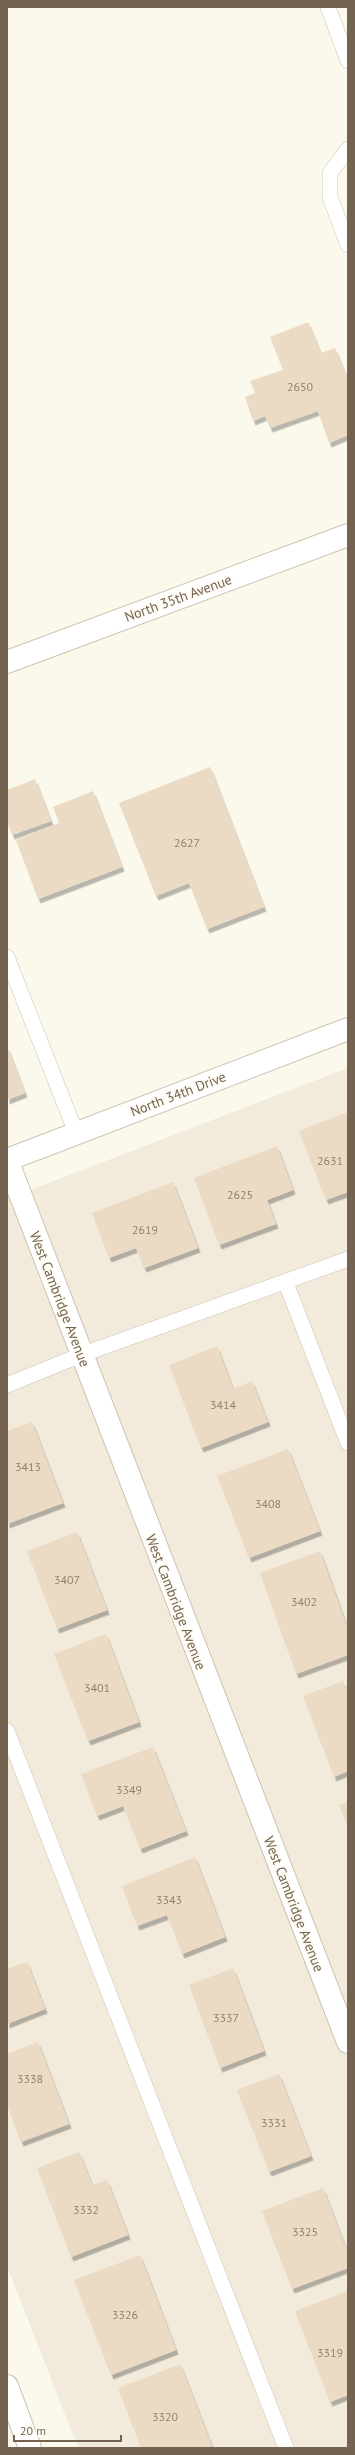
<svg xmlns="http://www.w3.org/2000/svg" width="355" height="2455" font-family="'PT Sans',sans-serif">
  <style>
    .residential { fill: #f2ebdb }
    .building { fill: #ecdbc4; filter: url(#shadow) }
    .lines { fill: none; stroke-linecap: round; stroke-linejoin: round }
    .lane-casing { stroke: #cdc2b3; stroke-width: 16 }
    .street-casing { stroke: #cdc2b3; stroke-width: 24 }
    .secondary-casing { stroke: #cfc3b0; stroke-width: 24 }
    .lane { stroke: #fff; stroke-width: 15 }
    .street { stroke: #fff; stroke-width: 22 }
    .secondary { stroke: #fff; stroke-width: 22 }
    .labels { text-anchor: middle; stroke-width: 3.5; stroke-linejoin: round; paint-order: stroke }
    .number-label { font-size: 12px; fill: #92816e }
    .street-label { font-size: 14px; fill: #746351; stroke: #fefbf3 }
  </style>
  <defs>
    <filter id="shadow"><feDropShadow dx="2.5" dy="4.5" stdDeviation="0" flood-color="#0004"/></filter>
  </defs>
  <rect width="100%" height="100%" fill="#fbf8ec"/>
  <polygon class="residential" points="348,1068 348,2448 78,2448 7,2266 7,1199"/>
  <g class="building">
    <polygon points="308,322 321,353 335,348 348,381 348,435 329,443 318,411 270,428 265,416 253,421 245,397 255,393 250,381 283,370 270,337"/>
    <polygon points="210,767 264,907 207,929 189,883 156,896 119,803"/>
    <polygon points="35,779 51,821 12,835 7,821 7,790"/>
    <polygon points="93,791 122,867 38,899 16,840 59,823 53,807"/>
    <polygon points="7,1046 25,1093 7,1100"/>
    <polygon points="348,1112 348,1192 326,1200 299,1131"/>
    <polygon points="277,1146 293,1190 267,1200 276,1224 219,1245 194,1178"/>
    <polygon points="173,1182 198,1248 144,1268 136,1248 109,1258 92,1213"/>
    <polygon points="217,1346 233,1389 252,1381 268,1422 201,1448 169,1365"/>
    <polygon points="32,1422 63,1503 7,1524 7,1431"/>
    <polygon points="288,1449 320,1531 249,1558 217,1476"/>
    <polygon points="77,1532 107,1610 57,1629 27,1551"/>
    <polygon points="320,1551 348,1630 348,1655 296,1674 260,1573"/>
    <polygon points="106,1634 139,1722 88,1741 54,1654"/>
    <polygon points="343,1681 348,1694 348,1771 334,1777 303,1696"/>
    <polygon points="153,1747 186,1831 140,1849 123,1806 97,1816 81,1774"/>
    <polygon points="348,1802 348,1828 339,1805"/>
    <polygon points="195,1857 225,1937 182,1954 167,1915 137,1926 122,1886"/>
    <polygon points="27,1962 45,2009 7,2024 7,1969"/>
    <polygon points="233,1968 264,2051 220,2068 189,1985"/>
    <polygon points="38,2042 69,2124 21,2142 7,2105 7,2054"/>
    <polygon points="279,2074 311,2156 269,2172 237,2090"/>
    <polygon points="79,2152 92,2185 107,2180 128,2235 71,2257 37,2168"/>
    <polygon points="323,2188 348,2254 348,2268 292,2289 262,2211"/>
    <polygon points="140,2255 176,2350 111,2375 74,2280"/>
    <polygon points="348,2291 348,2395 330,2402 295,2311"/>
    <polygon points="180,2364 212,2446 206,2448 141,2448 118,2388"/>
  </g>
  <g class="lines">
    <g class="lane-casing">
      <g id="lane">
        <polyline points="328,7 348,61"/>
        <polyline points="348,149 330,173 330,197 348,245"/>
        <polyline points="7,957 76,1133"/>
        <polyline points="286,1283 348,1443"/>
        <polyline points="7,1385 81,1355 348,1259"/>
        <polyline points="7,1731 286,2448"/>
      </g>
    </g>
    <g class="street-casing">
      <g id="street">
        <polyline points="7,1160 348,2042"/>
        <polyline points="7,1160 348,1029"/>
      </g>
    </g>
    <g class="secondary-casing">
      <g id="secondary">
        <polyline points="7,662 348,535"/>
        <polyline points="7,2386 30,2448"/>
      </g>
    </g>
    <use href="#lane" class="lane"/>
    <use href="#street" class="street"/>
    <use href="#secondary" class="secondary"/>
  </g>
  <g class="labels">
    <g class="number-label">
      <text x="300" y="391">2650</text>
      <text x="187" y="847">2627</text>
      <text x="330" y="1165">2631</text>
      <text x="240" y="1199">2625</text>
      <text x="145" y="1234">2619</text>
      <text x="223" y="1409">3414</text>
      <text x="28" y="1471">3413</text>
      <text x="268" y="1508">3408</text>
      <text x="67" y="1584">3407</text>
      <text x="304" y="1606">3402</text>
      <text x="97" y="1692">3401</text>
      <text x="129" y="1794">3349</text>
      <text x="169" y="1904">3343</text>
      <text x="226" y="2022">3337</text>
      <text x="30" y="2083">3338</text>
      <text x="274" y="2127">3331</text>
      <text x="86" y="2214">3332</text>
      <text x="305" y="2236">3325</text>
      <text x="125" y="2319">3326</text>
      <text x="330" y="2357">3319</text>
      <text x="165" y="2421">3320</text>
    </g>
    <g class="street-label">
      <text transform="translate(178 598) rotate(-20)" y="5">North 35th Avenue</text>
      <text transform="translate(178 1094) rotate(-21)" y="5">North 34th Drive</text>
      <text transform="translate(60 1299) rotate(69)" y="5">West Cambridge Avenue</text>
      <text transform="translate(176 1602) rotate(69)" y="5">West Cambridge Avenue</text>
      <text transform="translate(294 1904) rotate(69)" y="5">West Cambridge Avenue</text>
    </g>
  </g>
  <rect width="355" height="2455" fill="none" stroke="#746351" stroke-width="16"/>
  <path d="M14 2435v6h107v-6" fill="none" stroke="#746351" stroke-width="2"/>
  <text x="20" y="2435" font-size="12" fill="#746351" stroke="#fefbf3" stroke-width="3" paint-order="stroke">20 m</text>
</svg>
